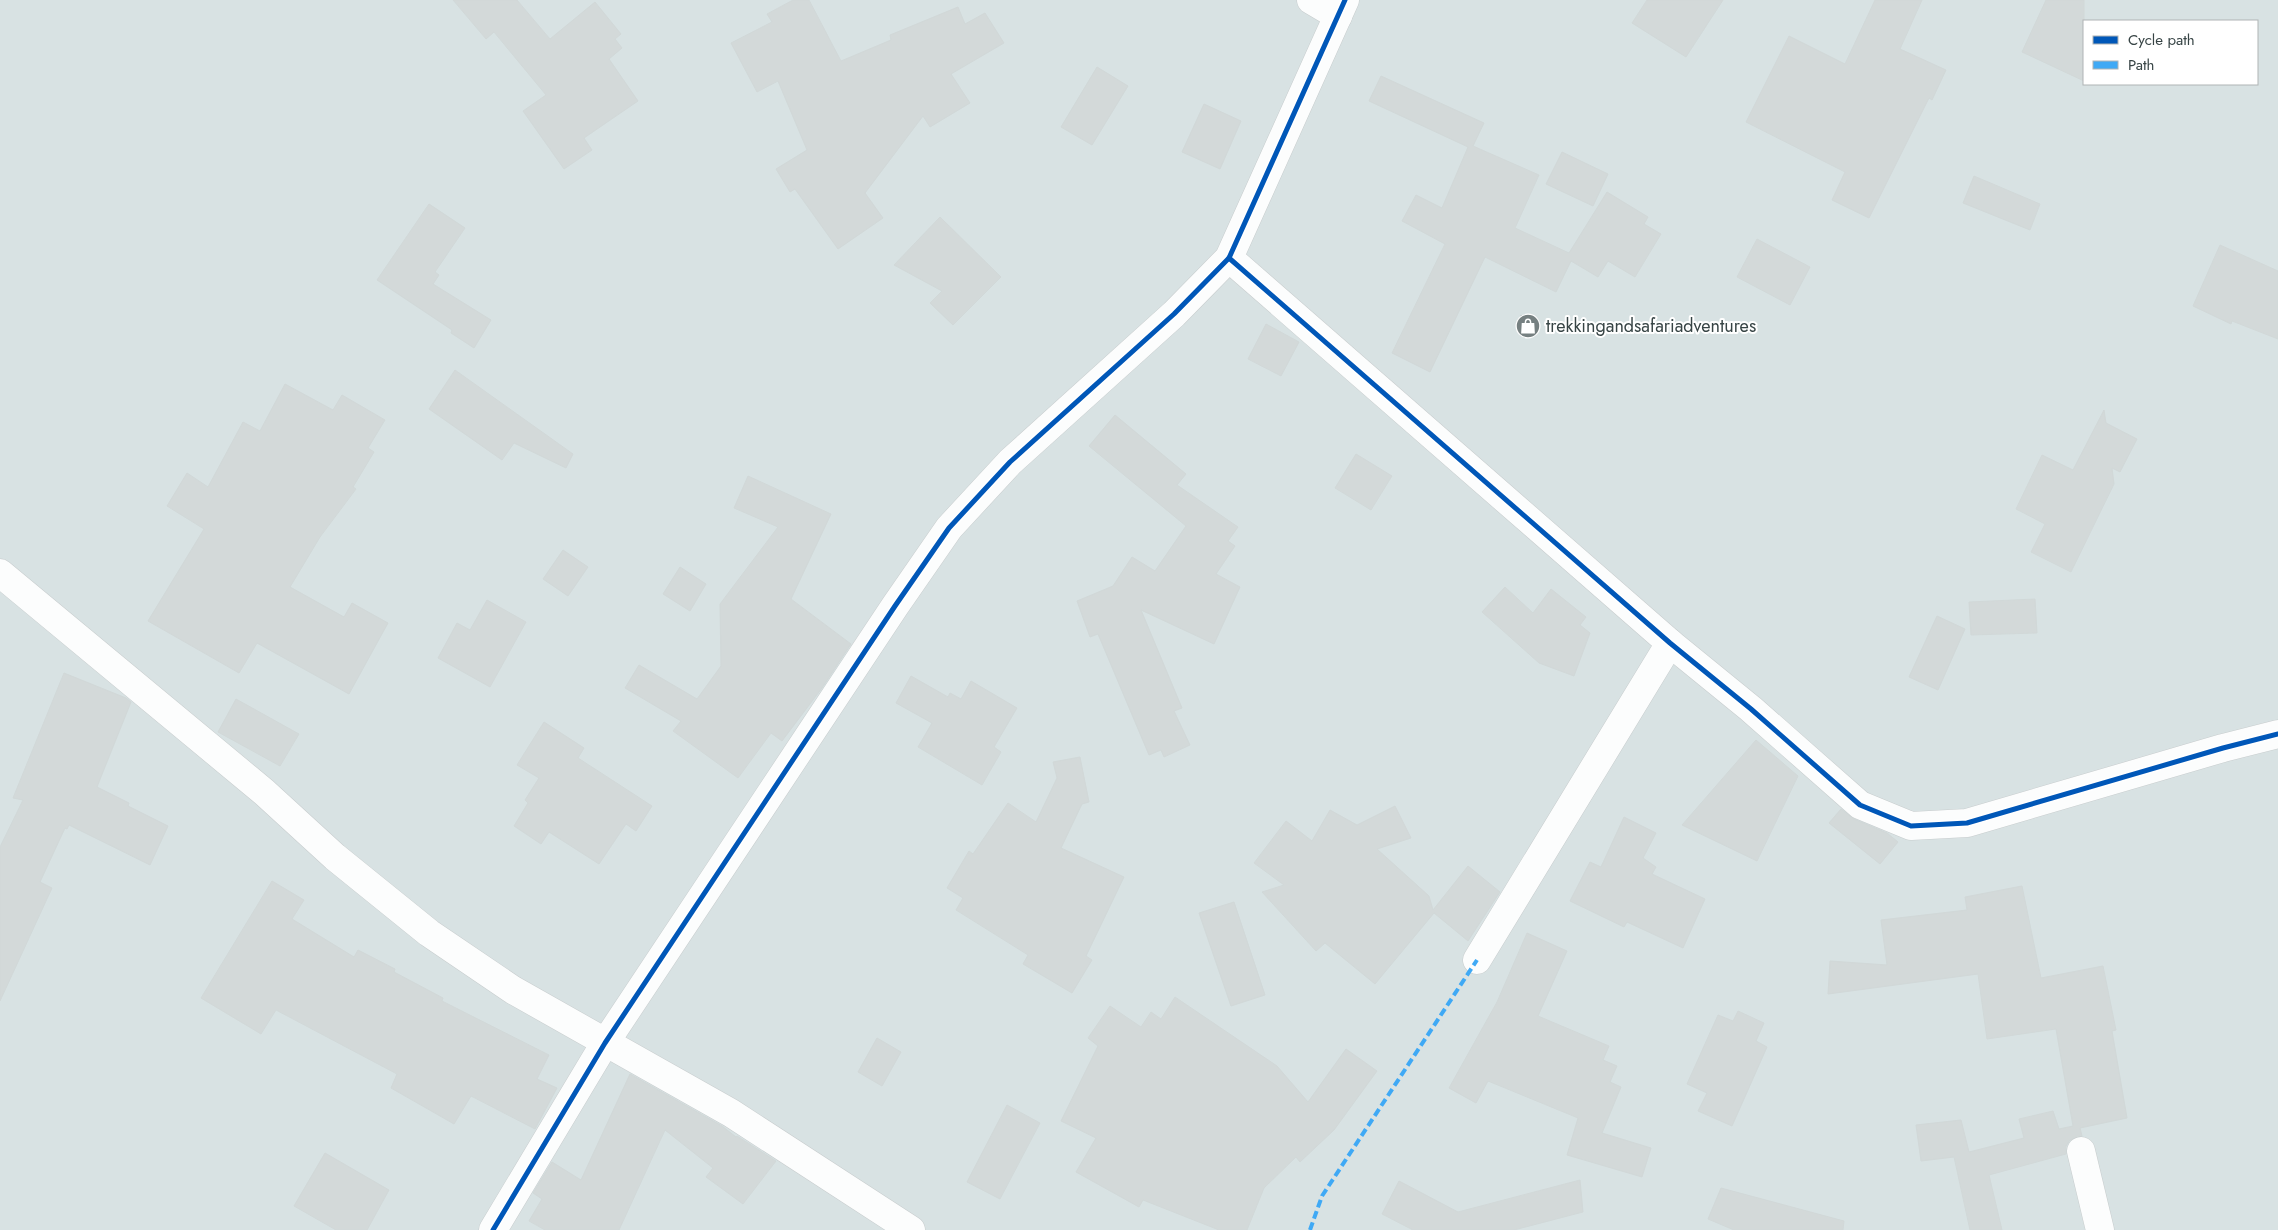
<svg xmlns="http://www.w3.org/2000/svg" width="2278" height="1230" font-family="Jost,sans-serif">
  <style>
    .residential { fill: #d8e2e3; fill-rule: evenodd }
    .building { fill: #d3d9d9; stroke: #d1d8d8 }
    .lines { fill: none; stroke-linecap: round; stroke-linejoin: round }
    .minor-casing { stroke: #c8cdce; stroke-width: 29 }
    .minor { stroke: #fcfdfd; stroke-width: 28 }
    .quiet { stroke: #3fa9f5; stroke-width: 4; stroke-dasharray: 8 4; stroke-linecap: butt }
    .cycleway-casing { stroke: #fff; stroke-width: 8 }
    .cycleway { stroke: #0057b8; stroke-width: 5 }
    .labels { text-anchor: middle; stroke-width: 4; stroke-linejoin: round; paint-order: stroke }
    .poi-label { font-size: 18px; fill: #374445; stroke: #fff; text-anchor: start }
  </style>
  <rect width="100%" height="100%" fill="#ebf0f0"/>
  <path class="residential" d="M0,0H2278V1230H0ZM2084,21H2257V84H2084Z"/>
  <g class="building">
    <polygon points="453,0 517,0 550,39 595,2 621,34 615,39 622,48 609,59 638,101 584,138 592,150 564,169 523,111 546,95 494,32 486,39"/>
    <polygon points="793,0 809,0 841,61 891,40 890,35 958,7 965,24 985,13 1004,43 951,74 970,103 930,127 923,116 865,193 883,218 838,249 795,189 790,192 776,169 807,150 778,81 757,92 731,43 772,22 767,14"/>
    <polygon points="1647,0 1723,0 1686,57 1632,23"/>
    <polygon points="1875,0 1922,0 1900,49 1946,70 1932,100 1929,98 1869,218 1832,200 1845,172 1746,122 1789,36 1845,64"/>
    <polygon points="2046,0 2084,0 2084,81 2022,52"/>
    <polygon points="1097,67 1128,86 1092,145 1061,127"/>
    <polygon points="1381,76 1484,123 1473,146 1539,175 1515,228 1569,253 1607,192 1648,217 1644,224 1661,234 1635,277 1608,261 1598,277 1571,261 1556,292 1485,257 1430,372 1392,353 1445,244 1402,221 1416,195 1442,208 1468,147 1369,101"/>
    <polygon points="1204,104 1241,121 1220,169 1182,152"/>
    <polygon points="1562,152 1608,174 1593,206 1546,184"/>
    <polygon points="1974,176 2040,204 2030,230 1963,203"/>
    <polygon points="429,204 465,228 435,272 439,275 433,284 491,320 474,348 451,333 452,330 377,280"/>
    <polygon points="940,217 1001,277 953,325 930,303 942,291 894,265"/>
    <polygon points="1757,239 1810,267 1790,305 1737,277"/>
    <polygon points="2220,245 2278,271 2278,339 2232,321 2231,324 2193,306"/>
    <polygon points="1266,324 1299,342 1281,376 1248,359"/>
    <polygon points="455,370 573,454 566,468 514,443 502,460 429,409"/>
    <polygon points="285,384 333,410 342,395 385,420 368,448 374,452 353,487 356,489 320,537 290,587 344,617 352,603 388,623 349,694 257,643 239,673 148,621 204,529 167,506 187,473 208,487 243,422 260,431"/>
    <polygon points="2104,410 2106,423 2137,439 2120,472 2112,468 2114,484 2071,572 2031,552 2045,524 2016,509 2042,455 2073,470"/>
    <polygon points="1115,415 1186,474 1177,485 1238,527 1228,541 1235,546 1216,574 1240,587 1214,644 1141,610 1182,708 1174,711 1190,745 1164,757 1161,750 1149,755 1098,634 1090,637 1077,601 1113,586 1132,557 1155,571 1186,526 1089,446"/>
    <polygon points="1356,454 1392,476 1371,510 1335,488"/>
    <polygon points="748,476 831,514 791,599 851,644 822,688 782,741 771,733 738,778 673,731 681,721 625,688 639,665 697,699 721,666 720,604 778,527 734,508"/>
    <polygon points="563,550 588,567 568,596 543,579"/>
    <polygon points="680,567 706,584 690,611 663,594"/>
    <polygon points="1505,587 1533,613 1551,589 1586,617 1580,625 1590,633 1574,676 1539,663 1482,612"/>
    <polygon points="2035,599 2037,633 1971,635 1969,602"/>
    <polygon points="487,600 526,622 490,687 438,658 457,623 470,630"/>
    <polygon points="1937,616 1965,629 1938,690 1909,677"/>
    <polygon points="64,673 126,698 131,702 97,787 129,803 128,806 168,826 150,865 69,825 67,829 65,828 40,882 52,888 0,1001 0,847 23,800 13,798"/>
    <polygon points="911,676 948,697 950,693 961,699 971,681 1017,708 994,747 1001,752 982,785 918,747 932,723 896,703"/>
    <polygon points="236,699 299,734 280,766 218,732"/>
    <polygon points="544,722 584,748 578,758 652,806 636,831 626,824 599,864 549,832 541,844 514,826 528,803 525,800 539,778 517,765"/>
    <polygon points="1756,740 1798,776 1757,861 1682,825"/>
    <polygon points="1080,757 1089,802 1082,804 1061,848 1124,877 1086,956 1092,960 1072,993 1023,964 1028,955 956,910 963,898 947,888 969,851 973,854 1008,803 1036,822 1057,778 1053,762"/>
    <polygon points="1395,806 1411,838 1377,849 1429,896 1433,910 1468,866 1500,892 1468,941 1434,913 1375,984 1325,943 1316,951 1262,892 1284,885 1254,863 1286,821 1312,841 1330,810 1357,825"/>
    <polygon points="1841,809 1854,819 1887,833 1898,842 1880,864 1829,823"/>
    <polygon points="1624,817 1656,833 1643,858 1656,867 1652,874 1705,899 1683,948 1627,922 1624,927 1570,901 1590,862 1601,867"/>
    <polygon points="272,881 304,900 292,919 354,957 358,950 395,969 394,972 443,998 442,1001 549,1055 537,1079 557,1088 535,1129 471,1096 454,1124 391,1088 397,1074 276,1010 261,1034 201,998"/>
    <polygon points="2022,886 2041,978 2103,966 2116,1030 2112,1031 2127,1118 2080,1128 2082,1136 2070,1140 2066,1146 2066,1154 1989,1175 2002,1230 1970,1230 1954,1157 1921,1161 1916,1125 1961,1120 1969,1152 2024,1138 2019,1119 2053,1111 2059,1129 2073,1126 2056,1029 1987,1039 1978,974 1828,994 1830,961 1887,965 1881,920 1967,910 1965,897"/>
    <polygon points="1234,902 1265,995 1231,1006 1199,913"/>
    <polygon points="1527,933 1567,951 1538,1016 1609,1046 1603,1060 1617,1066 1610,1082 1621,1087 1602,1133 1651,1148 1642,1177 1567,1155 1578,1118 1488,1081 1476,1103 1449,1088 1497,1002"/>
    <polygon points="1175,997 1277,1066 1308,1102 1346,1049 1377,1071 1334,1130 1300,1162 1296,1157 1264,1188 1247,1230 1219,1230 1143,1200 1139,1207 1076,1172 1096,1138 1061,1121 1098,1046 1088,1038 1110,1006 1141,1027 1151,1012 1161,1019"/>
    <polygon points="1738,1011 1764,1023 1756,1041 1767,1047 1732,1126 1698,1111 1707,1093 1687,1084 1718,1015 1733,1021"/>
    <polygon points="877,1038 901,1052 882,1086 858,1072"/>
    <polygon points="630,1074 722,1126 736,1137 737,1136 776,1161 743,1204 706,1177 713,1168 665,1130 619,1230 545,1230 529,1221 542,1199 533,1193 552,1162 581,1180"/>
    <polygon points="1007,1105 1040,1123 1000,1199 967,1182"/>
    <polygon points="325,1153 389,1190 367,1230 336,1230 294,1206"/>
    <polygon points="1580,1180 1583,1212 1514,1230 1413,1230 1382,1214 1399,1181 1458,1212"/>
    <polygon points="1721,1188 1844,1221 1843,1230 1734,1230 1708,1219"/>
  </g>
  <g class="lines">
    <g class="minor-casing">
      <g id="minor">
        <polyline points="1311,0 1338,16"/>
        <polyline points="1229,258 1670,643 1751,709 1860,805 1911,826 1967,823 2223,748 2278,734"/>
        <polyline points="0,573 264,792 335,857 429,933 513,990 731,1113 911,1230"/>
        <polyline points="1477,960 1670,643"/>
        <polyline points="2081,1151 2100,1230"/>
        <polyline points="493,1230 605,1043 895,606 949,528 1010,462 1174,314 1229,258 1345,0"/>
      </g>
    </g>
    <use href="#minor" class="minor"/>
    <polyline class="quiet" points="1310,1230 1322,1196 1477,960"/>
    <g class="cycleway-casing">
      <g id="cycleway">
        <polyline points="1229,258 1670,643 1751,709 1860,805 1911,826 1967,823 2223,748 2278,734"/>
        <polyline points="493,1230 605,1043 895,606 949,528 1010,462 1174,314 1229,258 1345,0"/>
      </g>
    </g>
    <use href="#cycleway" class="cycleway"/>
  </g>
  <defs>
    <g id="shop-disc" transform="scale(1.25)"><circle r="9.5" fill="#768081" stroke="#fff"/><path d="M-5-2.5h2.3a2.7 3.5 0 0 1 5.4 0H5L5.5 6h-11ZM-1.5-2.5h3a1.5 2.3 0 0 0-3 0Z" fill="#fff"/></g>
  </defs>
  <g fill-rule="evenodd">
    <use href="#shop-disc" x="1528" y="326"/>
  </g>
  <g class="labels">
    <g class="poi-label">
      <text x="1546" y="332">trekkingandsafariadventures</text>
    </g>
  </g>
  <rect x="2083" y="20" width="175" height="65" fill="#ffffff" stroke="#afb4b5"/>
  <rect x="2093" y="36" width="25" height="8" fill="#0057b8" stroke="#afb4b5"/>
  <text x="2128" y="45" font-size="15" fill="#374445">Cycle path</text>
  <rect x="2093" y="61" width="25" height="8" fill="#3fa9f5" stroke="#afb4b5"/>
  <text x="2128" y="70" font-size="15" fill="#374445">Path</text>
</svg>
